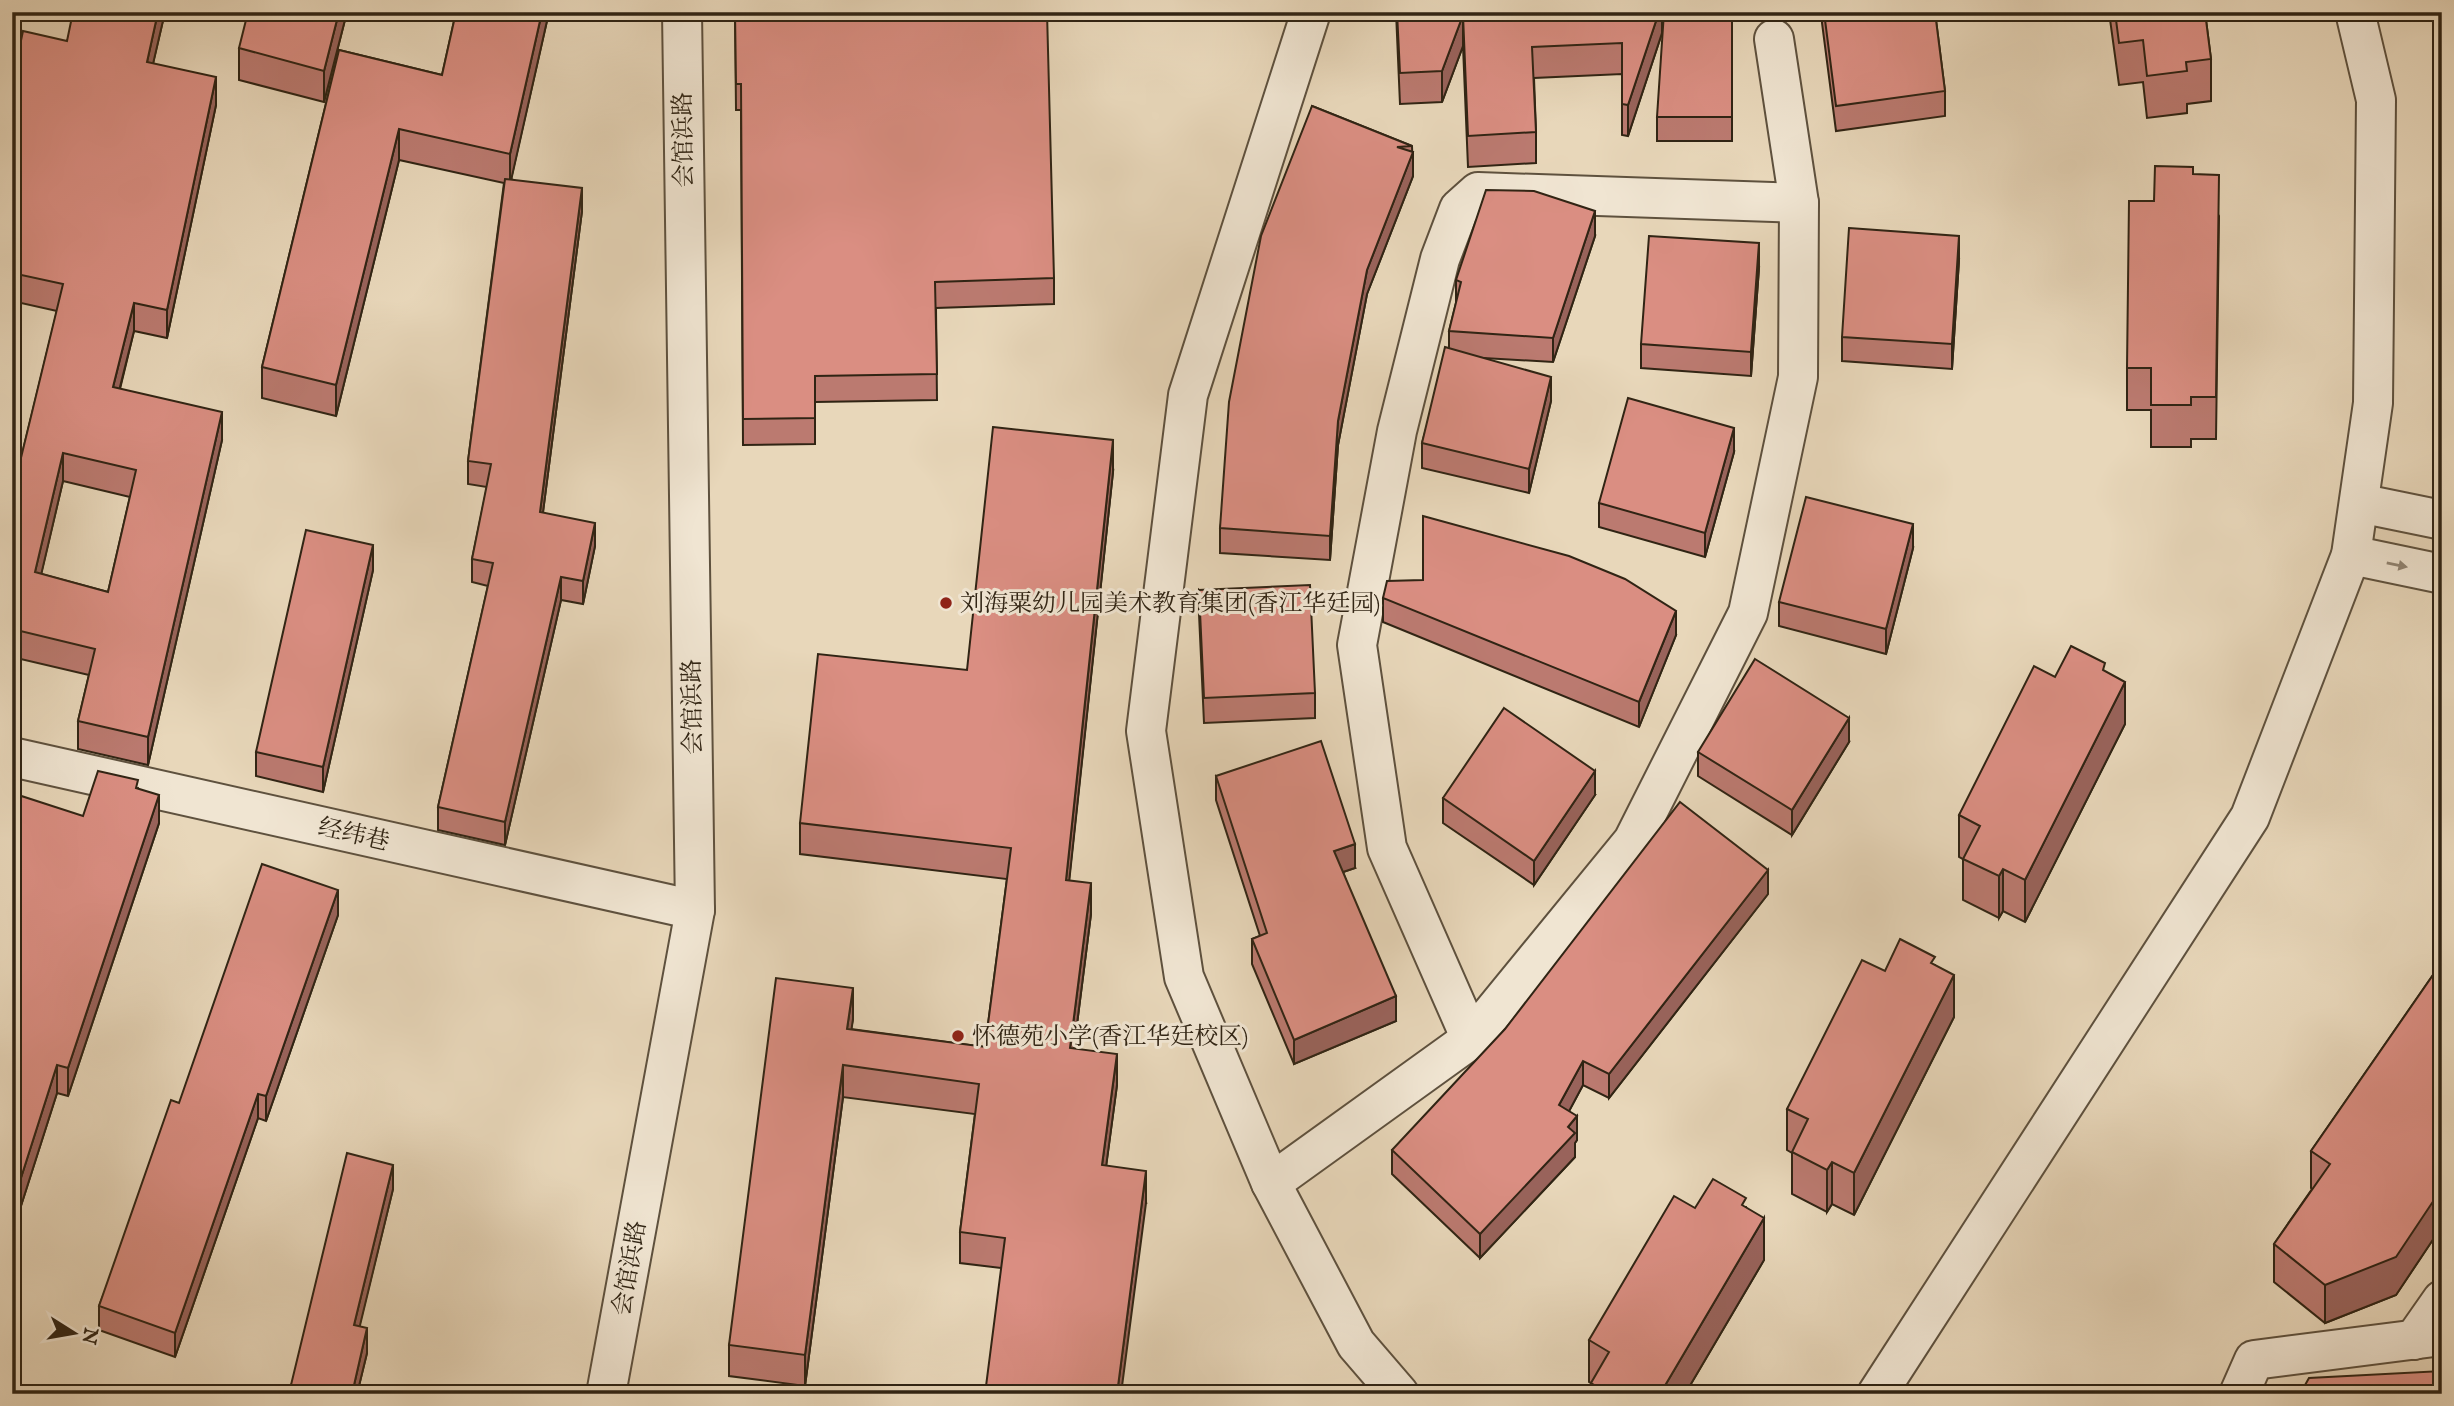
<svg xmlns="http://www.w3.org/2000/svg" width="2454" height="1406" font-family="'IM FELL English','Noto Serif SC',serif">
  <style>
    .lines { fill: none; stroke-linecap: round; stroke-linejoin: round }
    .minor-casing { stroke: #5e513e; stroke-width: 42 }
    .minor { stroke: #f0e5d2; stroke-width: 38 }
    .wall { fill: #bb7a70; stroke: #302414; stroke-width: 2; fill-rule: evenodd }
    .shaded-wall { fill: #99635b; stroke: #302414; stroke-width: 2 }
    .building { fill: #da8e82; stroke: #302414; stroke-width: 2; fill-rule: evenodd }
    .oneway { fill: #908473 }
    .poi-dot { fill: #8f2418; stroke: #f0e5d2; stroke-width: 2.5 }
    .labels { text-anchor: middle; stroke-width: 6; stroke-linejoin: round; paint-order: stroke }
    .street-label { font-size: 24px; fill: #302414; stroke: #f0e5d2 }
    .poi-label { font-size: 24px; fill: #302414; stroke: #f0e5d2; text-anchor: start }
  </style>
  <rect width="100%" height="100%" fill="#e8d7ba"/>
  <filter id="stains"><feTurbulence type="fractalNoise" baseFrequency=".00286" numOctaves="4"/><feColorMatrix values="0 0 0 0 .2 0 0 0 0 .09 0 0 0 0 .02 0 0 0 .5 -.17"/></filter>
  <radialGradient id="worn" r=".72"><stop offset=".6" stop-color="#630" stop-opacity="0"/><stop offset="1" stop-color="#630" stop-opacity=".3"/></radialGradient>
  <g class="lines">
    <g class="minor-casing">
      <g id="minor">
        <polyline points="1311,12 1188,395 1146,731 1184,977 1271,1183 1356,1344 1399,1394"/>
        <polyline points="2359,503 2442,520"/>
        <polyline points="2351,555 2442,574"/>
        <polyline points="12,757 695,910"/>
        <polyline points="1471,1039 1387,848 1357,645 1397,431 1440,259 1459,209 1478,192 1799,203"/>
        <polyline points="1271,1183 1471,1039 1633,841 1748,613 1798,377 1799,203 1774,39"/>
        <polyline points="2414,1340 2442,1300"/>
        <polyline points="606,1394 695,910 682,12"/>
        <polyline points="1877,1394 2250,817 2351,555 2373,403 2376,100 2355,12"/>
        <polyline points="2239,1394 2254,1360 2442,1336"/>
      </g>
    </g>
    <use href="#minor" class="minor"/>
  </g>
  <g class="wall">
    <path d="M165,12L153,63L216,105L167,338L134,331L120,389L222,440L148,765L78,749V721L89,675L12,657V495L57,311L12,301V83L67,41ZM63,481L130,497L108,592L41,574Z"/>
    <polygon points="347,12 324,102 239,80 239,48"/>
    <polygon points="456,12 549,12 511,179 582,211 543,512 595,546 583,604 561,600 505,845 438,830 438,807 488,586 472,582 472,559 487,487 468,484 468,461 504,183 399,160 336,416 262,398 262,367 339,50 442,75"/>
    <polygon points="735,12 1054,278 1054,304 936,308 937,400 815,402 815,444 743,445 741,110 736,110"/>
    <polygon points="1396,12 1662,12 1662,33 1628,136 1622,135 1622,74 1534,78 1536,132 1536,163 1468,167 1463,46 1442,102 1400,104"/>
    <polygon points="1732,12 1732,141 1657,141 1657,117"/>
    <polygon points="1822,12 1935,12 1945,91 1945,116 1836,131 1822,23"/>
    <polygon points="2109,12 2205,12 2211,59 2211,101 2187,104 2187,113 2147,118 2143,82 2119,85"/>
    <polygon points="1312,106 1412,146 1413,176 1367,294 1338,445 1330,560 1220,553 1220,528"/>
    <polygon points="2193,174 2219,216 2216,439 2191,439 2191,447 2151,447 2151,410 2127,410 2127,368 2154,201"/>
    <polygon points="1595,236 1553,362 1483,358 1551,401 1529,493 1422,468 1422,443 1449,348 1449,331 1456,303 1456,280"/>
    <polygon points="1959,260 1952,369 1842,361 1842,337"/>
    <polygon points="1759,268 1751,376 1641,368 1641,344"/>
    <polygon points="1734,452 1705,557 1599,527 1599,503"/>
    <polygon points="1113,472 1069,880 1091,914 1074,1048 1117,1085 1106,1166 1146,1203 1001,1268 960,1263 960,1232 975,1114 843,1097 805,1386 729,1376 729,1345 853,1019 851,1029 985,1047 1007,879 800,854 800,823 967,670"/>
    <polygon points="1913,548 1886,654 1779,626 1779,602"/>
    <polygon points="373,570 323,792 256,776 256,752"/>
    <polygon points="1199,590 1315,693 1315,718 1204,723 1199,614"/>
    <polygon points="1383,598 1676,635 1639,727 1383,622"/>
    <polygon points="2105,672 2125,724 2025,922 2003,911 1999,918 1963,900 1963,859 1959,857 1959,815 2055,677"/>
    <polygon points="1849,742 1792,835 1698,776 1698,752"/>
    <polygon points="1216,776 1355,868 1343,872 1396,1021 1294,1064 1252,964 1252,939 1260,936 1216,800"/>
    <polygon points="138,788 159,823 68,1096 57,1093 12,1234 83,816"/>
    <polygon points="1595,795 1534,885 1443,823 1443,798"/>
    <polygon points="1768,894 1609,1098 1583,1085 1569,1111 1577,1140 1575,1143 1575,1157 1480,1258 1392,1174 1392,1150"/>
    <polygon points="338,915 266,1121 258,1118 175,1357 99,1330 99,1306 179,1103"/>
    <polygon points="2442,962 2442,1226 2396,1295 2325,1323 2274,1282 2274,1244 2312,1189 2311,1188 2311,1151"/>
    <polygon points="1935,965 1954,1017 1854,1215 1832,1204 1827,1212 1792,1194 1792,1153 1787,1150 1787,1109 1885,971"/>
    <polygon points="393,1189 359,1327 367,1353 357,1394 291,1394 291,1385"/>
    <polygon points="1746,1207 1764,1260 1685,1394 1591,1394 1591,1383 1589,1382 1589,1340 1695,1208"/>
  </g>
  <g class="shaded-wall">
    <polygon points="158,12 165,12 147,90 147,62"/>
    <polygon points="339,12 347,12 324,102 324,71"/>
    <polygon points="542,12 549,12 510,185 510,154"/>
    <polygon points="1659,12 1662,12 1662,33 1628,136 1628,105"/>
    <polygon points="1463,15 1463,46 1442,102 1442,71"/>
    <polygon points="216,77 216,105 167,338 167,310"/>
    <polygon points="399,129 399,160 336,416 336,385"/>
    <polygon points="1413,152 1413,176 1367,294 1338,445 1330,560 1330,536 1338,421 1367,270"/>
    <polygon points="582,188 582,211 540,535 540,512"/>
    <polygon points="1595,211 1595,236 1553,362 1553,338"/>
    <polygon points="1959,236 1959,260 1952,369 1952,344"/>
    <polygon points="1759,243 1759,268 1751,376 1751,352"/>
    <polygon points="134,303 134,331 113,415 113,387"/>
    <polygon points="1551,377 1551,401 1529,493 1529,469"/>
    <polygon points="222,412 222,440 148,765 148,737"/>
    <polygon points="1734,428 1734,452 1705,557 1705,533"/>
    <polygon points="1113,440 1113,472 1066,911 1066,880"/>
    <polygon points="63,453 63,481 35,601 35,572"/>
    <polygon points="595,523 595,546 583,604 583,581"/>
    <polygon points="1913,524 1913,548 1886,654 1886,629"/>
    <polygon points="373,545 373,570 323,792 323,767"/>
    <polygon points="561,577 561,600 505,845 505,822"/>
    <polygon points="1676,611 1676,635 1639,727 1639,702"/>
    <polygon points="2125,682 2125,724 2025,922 2025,880"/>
    <polygon points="1849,718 1849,742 1792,835 1792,810"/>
    <polygon points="1595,771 1595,795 1534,885 1534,861"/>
    <polygon points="159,795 159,823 68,1096 68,1068"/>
    <polygon points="1355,844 1355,868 1334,875 1334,851"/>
    <polygon points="2003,869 2003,911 1999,918 1999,876"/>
    <polygon points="1768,870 1768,894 1609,1098 1609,1074"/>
    <polygon points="1091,883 1091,914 1070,1079 1070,1048"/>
    <polygon points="338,890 338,915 266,1121 266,1096"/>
    <polygon points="1954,975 1954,1017 1854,1215 1854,1173"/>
    <polygon points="853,988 853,1019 847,1060 847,1029"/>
    <polygon points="1396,996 1396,1021 1294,1064 1294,1040"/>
    <polygon points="1117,1054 1117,1085 1102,1197 1102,1165"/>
    <polygon points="1583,1061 1583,1085 1559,1130 1559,1105"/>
    <polygon points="57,1065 57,1093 12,1234 12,1206"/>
    <polygon points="843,1065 843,1097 805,1386 805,1355"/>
    <polygon points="258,1094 258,1118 175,1357 175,1333"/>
    <polygon points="1577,1116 1577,1140 1575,1143 1575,1157 1480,1258 1480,1234"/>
    <polygon points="1832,1162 1832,1204 1827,1212 1827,1170"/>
    <polygon points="393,1165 393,1189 354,1350 354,1325"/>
    <polygon points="1146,1171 1146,1203 1121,1394 1117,1394"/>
    <polygon points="2442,1188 2442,1226 2396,1295 2325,1323 2325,1285"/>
    <polygon points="1764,1218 1764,1260 1685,1394 1660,1394"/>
    <polygon points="367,1328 367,1353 357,1394 352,1394"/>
  </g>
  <g class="building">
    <path d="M73,12H158L147,62L216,77L167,310L134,303L113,387L222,412L148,737L78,721L95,649L12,629V495L63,284L12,273V83L23,31L67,41ZM63,453L136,470L108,592L35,572Z"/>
    <polygon points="248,12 339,12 324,71 239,48"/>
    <polygon points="456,12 542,12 510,154 399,129 336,385 262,367 339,50 442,75"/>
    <polygon points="735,12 1047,12 1054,278 935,282 937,374 815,376 815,418 743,419 741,84 736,84"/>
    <polygon points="1397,12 1659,12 1628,105 1622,104 1622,43 1532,47 1536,132 1468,136 1463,15 1442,71 1400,73"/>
    <polygon points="1664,12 1732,12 1732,117 1657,117"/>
    <polygon points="1824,12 1935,12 1945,91 1836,106"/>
    <polygon points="2115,12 2205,12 2211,59 2186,62 2187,71 2147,76 2143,40 2119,43"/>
    <polygon points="1312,106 1412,146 1397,147 1413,152 1367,270 1338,421 1330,536 1220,528 1229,402 1261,236"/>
    <polygon points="2155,166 2193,167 2193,174 2219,175 2216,397 2191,397 2191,405 2151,405 2151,368 2127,368 2129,201 2154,201"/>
    <polygon points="505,179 582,188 540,512 595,523 583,581 561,577 505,822 438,807 493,563 472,559 491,464 468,461"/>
    <polygon points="1486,190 1534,191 1595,211 1553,338 1449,331 1461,282 1456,280"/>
    <polygon points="1849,228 1959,236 1952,344 1842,337"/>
    <polygon points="1649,236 1759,243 1751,352 1641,344"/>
    <polygon points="1445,347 1551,377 1529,469 1422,443"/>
    <polygon points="1628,398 1734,428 1705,533 1599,503"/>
    <polygon points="993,427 1113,440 1066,880 1091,883 1070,1048 1117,1054 1102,1165 1146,1171 1117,1394 985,1394 1005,1238 960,1232 979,1084 843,1065 805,1355 729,1345 776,978 853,988 847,1029 985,1047 1011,848 800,823 818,654 967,670"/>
    <polygon points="1806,497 1913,524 1886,629 1779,602"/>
    <polygon points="1423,516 1569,556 1625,579 1676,611 1639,702 1383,598 1387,581 1423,580"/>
    <polygon points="306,530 373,545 323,767 256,752"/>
    <polygon points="1310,585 1315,693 1204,698 1199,590"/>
    <polygon points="2071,646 2105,663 2103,670 2125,682 2025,880 2003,869 1999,876 1963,859 1980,826 1959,815 2034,666 2055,677"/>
    <polygon points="1755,659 1849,718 1792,810 1698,752"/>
    <polygon points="1504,708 1595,771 1534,861 1443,798"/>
    <polygon points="1321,741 1355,844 1334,851 1396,996 1294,1040 1252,939 1267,933 1216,776"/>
    <polygon points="98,771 138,780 136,788 159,795 68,1068 57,1065 12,1206 12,793 83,816"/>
    <polygon points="1680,802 1768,870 1609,1074 1583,1061 1559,1105 1577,1116 1568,1127 1575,1133 1480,1234 1392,1150 1505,1029"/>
    <polygon points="262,864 338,890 266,1096 258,1094 175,1333 99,1306 171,1100 179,1103"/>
    <polygon points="1900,939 1935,957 1931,963 1954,975 1854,1173 1832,1162 1827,1170 1792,1152 1808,1119 1787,1109 1862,960 1885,971"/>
    <polygon points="2442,962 2442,1188 2396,1257 2325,1285 2274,1244 2330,1164 2311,1151"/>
    <polygon points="347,1153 393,1165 354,1325 367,1328 352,1394 327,1394 291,1385"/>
    <polygon points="1713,1179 1746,1198 1742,1205 1764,1218 1660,1394 1609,1394 1591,1383 1609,1352 1589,1340 1674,1196 1695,1208"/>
    <polygon points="2442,1371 2442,1394 2300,1394 2309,1378"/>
  </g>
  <defs><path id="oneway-solid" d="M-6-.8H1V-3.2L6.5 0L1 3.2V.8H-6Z" transform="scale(1.75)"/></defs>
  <use class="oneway" href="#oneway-solid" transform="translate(2397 565) rotate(12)"/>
  <g class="poi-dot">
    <circle cx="946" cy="603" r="7"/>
    <circle cx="958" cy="1036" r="7"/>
  </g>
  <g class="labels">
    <g class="street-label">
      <text transform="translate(683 140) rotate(-91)" y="8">会馆浜路</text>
      <text transform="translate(692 707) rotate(-91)" y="8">会馆浜路</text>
      <text transform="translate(354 834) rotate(13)" y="8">经纬巷</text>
      <text transform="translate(629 1268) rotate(-80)" y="8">会馆浜路</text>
    </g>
    <g class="poi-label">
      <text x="960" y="611">刘海粟幼儿园美术教育集团(香江华廷园)</text>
      <text x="972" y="1044">怀德苑小学(香江华廷校区)</text>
    </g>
  </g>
  <rect width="2454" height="1406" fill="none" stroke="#e8d7ba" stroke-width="42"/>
  <rect x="14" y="14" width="2426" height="1378" fill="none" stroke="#302414" stroke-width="3.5"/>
  <rect x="21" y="21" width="2412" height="1364" fill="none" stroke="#302414" stroke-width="2"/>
  <g transform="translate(74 1333) rotate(101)" stroke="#f0e5d2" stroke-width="5" paint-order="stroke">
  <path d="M0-5L12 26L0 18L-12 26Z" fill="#302414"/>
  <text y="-10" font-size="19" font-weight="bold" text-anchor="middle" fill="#302414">N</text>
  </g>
  <rect width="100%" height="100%" filter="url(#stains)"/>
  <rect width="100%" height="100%" fill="url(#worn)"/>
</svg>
